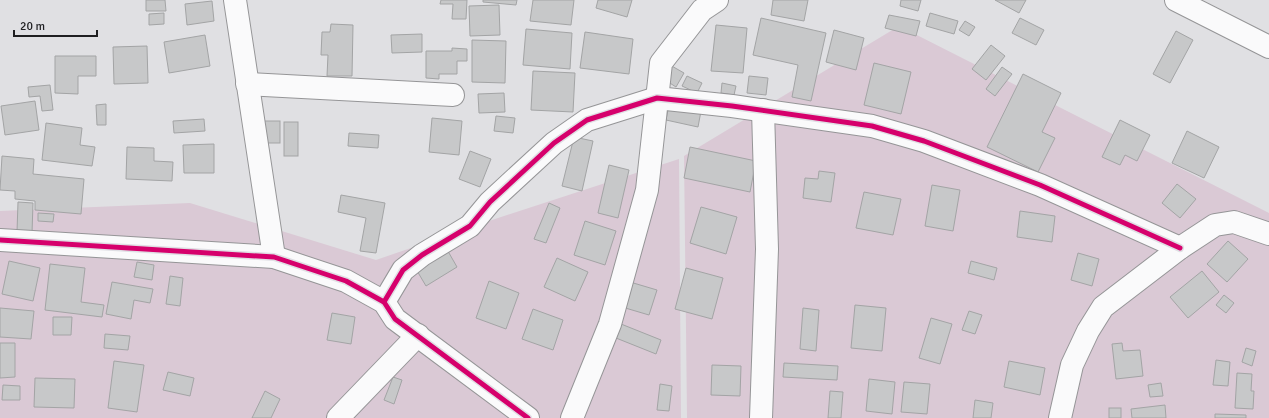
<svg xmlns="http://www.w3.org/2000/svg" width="1269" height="418" font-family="Signika,sans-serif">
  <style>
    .green { fill: #dac9d5 }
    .building { fill: #c7c8c9; stroke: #a3a4a5 }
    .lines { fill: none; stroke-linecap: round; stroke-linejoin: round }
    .street-casing { stroke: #959597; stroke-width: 24 }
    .street { stroke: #fafafb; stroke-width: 22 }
    .cycleway-casing { stroke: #dfdfe4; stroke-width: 8 }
    .cycleway { stroke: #d6006c; stroke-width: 5 }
  </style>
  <rect width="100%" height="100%" fill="#e0e0e3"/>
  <g class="green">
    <polygon points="899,26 1269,213 1269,418 687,418 684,156"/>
    <polygon points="679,159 681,418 0,418 0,211 190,203 376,260 498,218"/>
  </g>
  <g class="building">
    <polygon points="146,0 165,0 166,11 146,11"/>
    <polygon points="441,0 467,0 466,19 452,19 453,4 440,4"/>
    <polygon points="483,0 517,0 516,5 483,2"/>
    <polygon points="533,0 574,0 571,25 530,21"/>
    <polygon points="598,0 632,0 627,17 596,8"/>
    <polygon points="773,0 808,0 804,21 771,15"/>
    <polygon points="901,0 921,0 918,11 900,6"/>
    <polygon points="995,0 1026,0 1019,13"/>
    <polygon points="212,1 214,21 187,25 185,4"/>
    <polygon points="499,5 500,35 470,36 469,6"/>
    <polygon points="164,13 164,24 149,25 149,14"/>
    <polygon points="930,13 958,21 954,34 926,26"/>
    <polygon points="889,15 920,21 916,36 885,28"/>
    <polygon points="761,18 826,33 811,101 792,97 798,65 753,55"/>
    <polygon points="1020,18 1044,30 1036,45 1012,33"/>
    <polygon points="965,21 975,27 969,36 959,30"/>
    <polygon points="331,24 353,25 352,76 327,76 328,55 321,55 322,32 330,32"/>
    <polygon points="716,25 747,28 743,73 711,71"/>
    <polygon points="526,29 572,33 570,69 523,65"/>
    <polygon points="834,30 864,38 856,70 826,62"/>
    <polygon points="1176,31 1193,40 1170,83 1153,74"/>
    <polygon points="585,32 633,39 629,74 580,68"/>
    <polygon points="422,34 422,52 392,53 391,35"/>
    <polygon points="205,35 210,66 169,73 164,42"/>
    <polygon points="472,40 506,41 505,83 472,82"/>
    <polygon points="991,45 1005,56 986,80 972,69"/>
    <polygon points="147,46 148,83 114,84 113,47"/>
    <polygon points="452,48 467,49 467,61 457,61 457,74 439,74 439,79 426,78 426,51 452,51"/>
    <polygon points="55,56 96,56 96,76 78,76 78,94 55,93"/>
    <polygon points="874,63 911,72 901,114 864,105"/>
    <polygon points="670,65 684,73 676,87 662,78"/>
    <polygon points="1002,67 1012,74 995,96 986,89"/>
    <polygon points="533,71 575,73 573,112 531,110"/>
    <polygon points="1023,74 1061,93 1042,132 1055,138 1038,172 987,147"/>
    <polygon points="687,76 702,83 697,93 682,86"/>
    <polygon points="749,76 768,78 766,95 747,93"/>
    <polygon points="722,83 736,86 734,95 721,93"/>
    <polygon points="50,85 53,110 42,111 40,96 29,97 28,87"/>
    <polygon points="504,93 505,112 479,113 478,94"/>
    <polygon points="35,101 39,130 5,135 1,106"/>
    <polygon points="106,104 106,125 97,125 96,105"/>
    <polygon points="669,105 701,111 698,127 666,120"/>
    <polygon points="496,116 515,118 513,133 494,131"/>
    <polygon points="432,118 462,121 459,155 429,152"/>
    <polygon points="204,119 205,131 174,133 173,121"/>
    <polygon points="1120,120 1150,135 1137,161 1125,155 1120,165 1102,157"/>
    <rect x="261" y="121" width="19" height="22"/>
    <rect x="284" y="122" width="14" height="34"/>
    <polygon points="46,123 82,128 80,145 95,147 92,166 42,160"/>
    <polygon points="1187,131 1219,147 1204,178 1172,163"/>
    <polygon points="349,133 379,135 378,148 348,146"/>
    <polygon points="574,137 593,141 582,191 562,186"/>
    <polygon points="214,144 214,173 184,173 183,145"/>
    <polygon points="127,147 154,148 154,161 173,162 172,181 126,179"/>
    <polygon points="690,147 756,161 750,192 684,178"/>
    <polygon points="470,151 491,159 480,187 459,179"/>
    <polygon points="2,156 34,159 33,174 84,179 81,214 35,210 35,201 15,199 15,191 0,190"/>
    <polygon points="609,165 629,170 618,218 598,213"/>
    <polygon points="819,171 835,173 831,202 803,198 805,178 818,179"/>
    <polygon points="1177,184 1196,199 1180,218 1162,203"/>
    <polygon points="932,185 960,190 953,231 925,226"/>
    <polygon points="864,192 901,199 893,235 856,228"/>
    <polygon points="341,195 385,203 376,253 360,251 366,218 338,212"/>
    <polygon points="18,202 33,203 32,233 17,232"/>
    <polygon points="549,203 560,208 546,243 534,239"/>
    <polygon points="701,207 737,217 726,254 690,243"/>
    <polygon points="1020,211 1055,216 1052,242 1017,237"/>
    <polygon points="38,213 54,214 53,222 38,221"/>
    <polygon points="585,221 616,231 605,265 574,255"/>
    <polygon points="1228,241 1248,259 1227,282 1207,264"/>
    <polygon points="445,246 457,267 426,286 413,264"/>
    <polygon points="1078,253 1099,259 1092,286 1071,280"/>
    <polygon points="557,258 588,272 575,301 544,287"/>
    <polygon points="9,261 40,268 33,301 2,294"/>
    <polygon points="971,261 997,268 994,280 968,273"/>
    <polygon points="137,262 154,265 152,280 134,277"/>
    <polygon points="50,264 85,268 81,302 104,305 102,317 45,310"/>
    <polygon points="686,268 723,278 712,319 675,309"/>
    <polygon points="1202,271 1219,292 1188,318 1170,297"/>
    <polygon points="170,276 183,278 180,306 166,304"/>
    <polygon points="489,281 519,293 506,329 476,318"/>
    <polygon points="112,282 153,289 150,303 134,300 131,319 106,314"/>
    <polygon points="630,282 657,290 649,315 622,307"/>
    <polygon points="1224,295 1234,303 1226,313 1216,305"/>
    <polygon points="855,305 886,308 882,351 851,348"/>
    <polygon points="0,308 34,311 31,339 0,337"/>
    <polygon points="803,308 819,310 816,351 800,349"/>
    <polygon points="533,309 563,320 553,350 522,339"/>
    <polygon points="969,311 982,315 975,334 962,330"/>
    <polygon points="332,313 355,317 351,344 327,340"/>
    <polygon points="53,317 72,317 71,335 53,335"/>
    <polygon points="931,318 952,324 940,364 919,358"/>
    <polygon points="621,324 661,340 656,354 616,338"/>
    <polygon points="105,334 130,336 128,350 104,348"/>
    <polygon points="0,343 15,343 15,377 0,378"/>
    <polygon points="1122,343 1123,351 1140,350 1143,376 1116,379 1112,344"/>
    <polygon points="1246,348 1256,351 1252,366 1242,362"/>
    <polygon points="1216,360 1230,362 1228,386 1213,385"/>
    <polygon points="114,361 144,365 137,412 108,408"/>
    <polygon points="1009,361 1045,368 1040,395 1004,387"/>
    <polygon points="784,363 838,366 837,380 783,377"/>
    <polygon points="712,365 741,366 740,396 711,395"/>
    <polygon points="168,372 194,378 190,396 163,390"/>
    <polygon points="1237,373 1252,374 1251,391 1254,391 1253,409 1235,408"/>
    <polygon points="393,377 402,380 394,404 384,400"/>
    <polygon points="35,378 75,379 74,408 34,407"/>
    <polygon points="869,379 895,382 892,414 866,411"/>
    <polygon points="904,382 930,384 927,414 901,412"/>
    <polygon points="1161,383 1163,396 1150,397 1148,385"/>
    <polygon points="660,384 672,386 669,411 657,410"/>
    <polygon points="3,385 20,386 20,400 2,400"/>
    <polygon points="265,391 280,399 271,418 252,418"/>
    <polygon points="830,391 843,392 841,418 828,418"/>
    <polygon points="975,400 993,403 991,418 973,418"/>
    <polygon points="1165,405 1166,418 1132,418 1131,409"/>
    <rect x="1109" y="408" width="12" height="10"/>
    <polygon points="1215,414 1246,415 1246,418 1215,418"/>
  </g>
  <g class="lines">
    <g class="street-casing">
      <g id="street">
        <polyline points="235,0 274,257"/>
        <polyline points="1176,0 1269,47"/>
        <polyline points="247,84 453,95"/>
        <polyline points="0,240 274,257 346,281 384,302 395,319 528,418"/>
        <polyline points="384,302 403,270 422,255 470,226 490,202 554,143 587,120 657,98 732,106 872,126 924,141 1040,185 1180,248"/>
        <polyline points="338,418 418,335"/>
        <polyline points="572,418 610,324 647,190 661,63 702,10 717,0"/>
        <polyline points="761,418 767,249 763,110"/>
        <polyline points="1060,418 1072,365 1088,331 1103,307 1180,248 1215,225 1234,222 1269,234"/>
      </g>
    </g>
    <use href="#street" class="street"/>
    <g class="cycleway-casing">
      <g id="cycleway">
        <polyline points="0,240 274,257 346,281 384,302 395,319 528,418"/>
        <polyline points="384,302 403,270 422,255 470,226 490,202 554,143 587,120 657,98 732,106 872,126 924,141 1040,185 1180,248"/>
      </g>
    </g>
    <use href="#cycleway" class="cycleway"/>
  </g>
  <path d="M14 30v6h83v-6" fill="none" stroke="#1f1f21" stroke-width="2"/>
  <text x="20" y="30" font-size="12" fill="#1f1f21" stroke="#dfdfe4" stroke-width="3" paint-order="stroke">20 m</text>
</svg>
